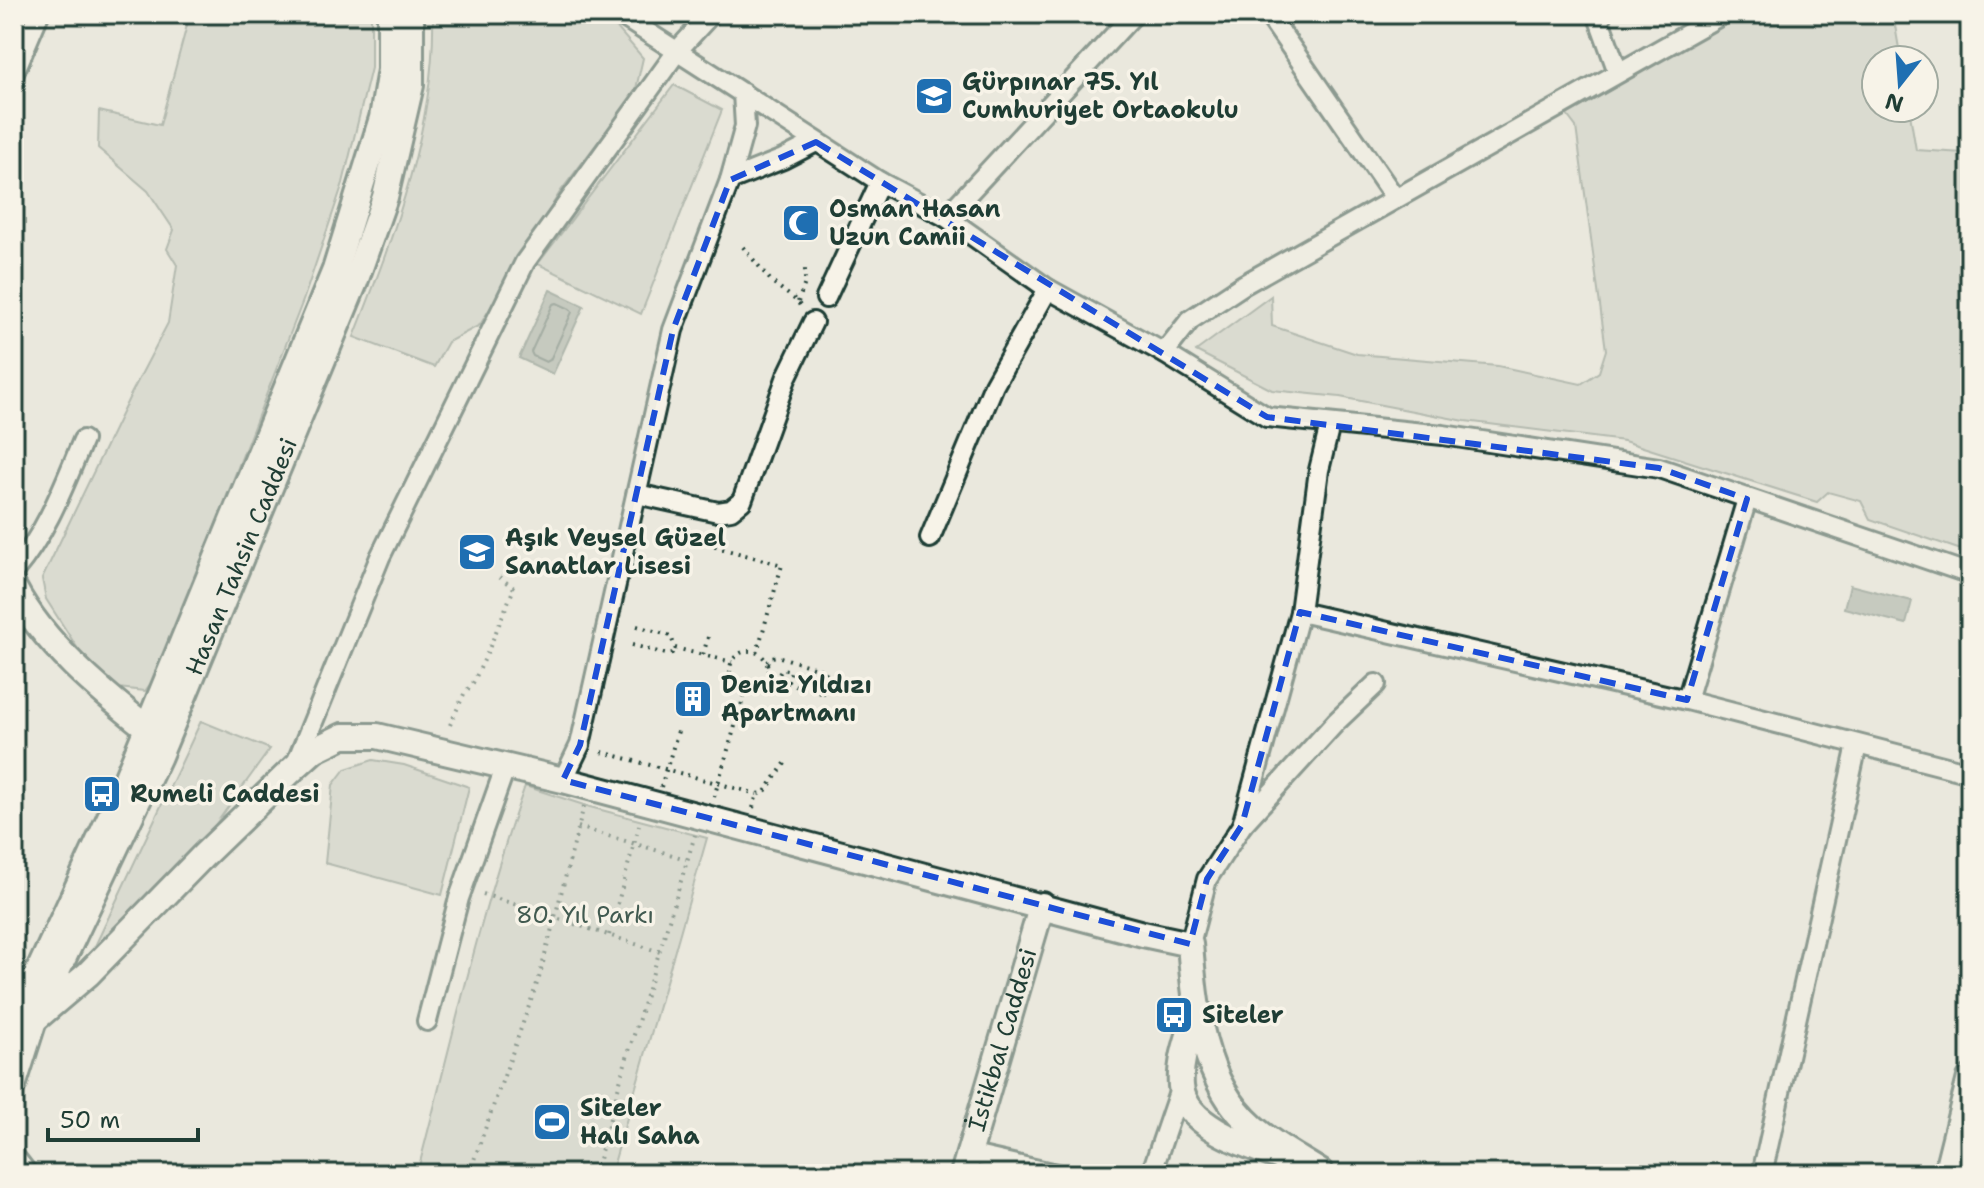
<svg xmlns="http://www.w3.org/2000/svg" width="1984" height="1188" font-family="'Shantell Sans',sans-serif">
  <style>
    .green { fill: #c8ccc1; stroke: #74847a; stroke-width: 2 }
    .water { fill: #9ca69c; stroke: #6a7c72; stroke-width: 2 }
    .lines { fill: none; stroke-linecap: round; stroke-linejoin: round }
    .shore { stroke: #51675e; stroke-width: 2 }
    .street-casing { stroke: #1f3d34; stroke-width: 24 }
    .secondary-casing { stroke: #1f3d34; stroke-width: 30 }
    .path { stroke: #1f3d34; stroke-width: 4; stroke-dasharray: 2 6; stroke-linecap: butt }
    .street { stroke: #f7f3e8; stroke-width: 18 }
    .secondary { stroke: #f7f3e8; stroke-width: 24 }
    .marked { fill: none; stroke: #1d4ed8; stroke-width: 6; stroke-dasharray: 16 10; stroke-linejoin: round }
    .labels { text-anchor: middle; stroke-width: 7; stroke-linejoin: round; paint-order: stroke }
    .poi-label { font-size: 24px; font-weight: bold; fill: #1f3d34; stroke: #f7f3e8; text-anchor: start }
    .street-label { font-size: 24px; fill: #1f3d34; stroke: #f7f3e8 }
    .park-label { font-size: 24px; fill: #415a50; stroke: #f7f3e8 }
  </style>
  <rect width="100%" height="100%" fill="#eae8dd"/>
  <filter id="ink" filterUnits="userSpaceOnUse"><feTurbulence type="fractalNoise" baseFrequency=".0125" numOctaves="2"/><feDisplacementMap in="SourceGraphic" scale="16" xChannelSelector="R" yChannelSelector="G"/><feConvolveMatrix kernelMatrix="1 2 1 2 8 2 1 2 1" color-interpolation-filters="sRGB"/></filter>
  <g filter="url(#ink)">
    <g class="green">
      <polygon points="190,14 371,14 371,68 343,183 304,298 157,675 145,691 118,688 80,652 46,599 42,579 131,394 168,323 177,265 167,249 174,230 148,191 98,148 99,111 160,125"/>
      <path d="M433,14H593L618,29L643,58L635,93L560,192L480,325L448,342L434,367L354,337C394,235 436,126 433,14Z"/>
      <polygon points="1743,14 1893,14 1901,60 1876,60 1876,108 1909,108 1916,150 1964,153 1970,150 1970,553 1870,519 1861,501 1828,492 1817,502 1624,441 1465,421 1340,397 1272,390 1196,351 1271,296 1272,326 1357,354 1498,366 1581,384 1599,372 1606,350 1576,127 1567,115"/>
      <polygon points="674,85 722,110 641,314 538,264"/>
      <polygon points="201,721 270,749 197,850 88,961"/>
      <polygon points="373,760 404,765 469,787 442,895 325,863 333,785 345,769"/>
      <path d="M525,786L590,807L707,838L611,1174H417C451,1044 480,912 525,786Z"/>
    </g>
    <g class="water">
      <polygon points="550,290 584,306 553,374 519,358"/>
      <polygon points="1850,585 1912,601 1906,624 1844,608"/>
    </g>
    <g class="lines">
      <polygon class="shore" points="557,303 570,309 572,312 550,360 546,362 533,356 531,352 553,304"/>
      <g class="street-casing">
        <g id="street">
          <polyline points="619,14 880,182 946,217 1048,289 1164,353 1267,417 1443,435 1659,468 1970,574"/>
          <polyline points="1268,14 1395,198"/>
          <polyline points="1597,14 1618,72"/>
          <polyline points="14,73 39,14"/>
          <polyline points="730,180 783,159 816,142"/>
          <polyline points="946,217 1134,14"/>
          <polyline points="826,298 880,182"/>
          <polyline points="1164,353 1190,320 1243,285 1723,14"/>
          <polyline points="637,494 718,512 731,510 742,501 787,376 813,322"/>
          <polyline points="930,538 994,385 1048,289"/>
          <path d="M14,571C47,532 64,485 83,440"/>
          <polyline points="1300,612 1687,700 1970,773"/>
          <polyline points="14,624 26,611"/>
          <polyline points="1687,700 1747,499"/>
          <polyline points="295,766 380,557 525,262 678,50 711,14"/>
          <polyline points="563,780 580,745 673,330 730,180 745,126 743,93"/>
          <polyline points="1242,825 1300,612 1319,470 1330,425"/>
          <polyline points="1190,944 1207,879 1242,825 1336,722 1376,684"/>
          <polyline points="427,1021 459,898 505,768"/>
          <polyline points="968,1154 1056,1174"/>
          <polyline points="1151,1174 1180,1089"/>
          <polyline points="1762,1174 1857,745"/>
        </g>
      </g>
      <g class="secondary-casing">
        <g id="secondary">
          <path d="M14,588C43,643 99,690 147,728"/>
          <path d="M1196,1013C1189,1036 1179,1061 1181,1086C1184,1127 1251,1147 1283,1158"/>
          <polyline points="14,1016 28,994 116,804 335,270 382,118 390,70 390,14"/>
          <path d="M34,1020L88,974L204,855L294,768L314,750L343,736H377L563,780L1143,934L1190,944C1195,1006 1202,1083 1253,1127C1273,1145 1298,1158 1320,1172"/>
          <path id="s1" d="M14,1083L34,1020L159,756L355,282L385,197L411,85V14"/>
          <polyline points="14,1161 24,1174"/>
          <path id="s2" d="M963,1174L1042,905"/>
          <polyline points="1946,1174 1970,1078"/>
        </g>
      </g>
      <g class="path">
        <polyline points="743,247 772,282 798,302 801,308"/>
        <polyline points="798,302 805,283 805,264"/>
        <polyline points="660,540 679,537 782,565 757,652"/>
        <polyline points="637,626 671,636 675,648 703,655"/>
        <polyline points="708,637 703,655 732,662"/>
        <polyline points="632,645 666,654 672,653 675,648"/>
        <circle cx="749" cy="670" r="19"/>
        <polyline points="767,662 771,657 777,656 826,671 820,692 824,693"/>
        <path d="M788,682L791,671L782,669L778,676C787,686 807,688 820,692"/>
        <polyline points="450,725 464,694 473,683 486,656 514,588 495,574"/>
        <polyline points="602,752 757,794"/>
        <polyline points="661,787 678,731"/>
        <polyline points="714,797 746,689"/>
        <polyline points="753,808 757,794 764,793 786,762"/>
        <polyline points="578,827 686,859"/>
        <polyline points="483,894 660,952"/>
        <polyline points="609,935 640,822"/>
        <polyline points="469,1174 539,978 584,806"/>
        <polyline points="595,1174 622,1074 695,835"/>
      </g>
      <use href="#street" class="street"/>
      <use href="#secondary" class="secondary"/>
    </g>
  </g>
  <path d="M0 0H1984V1188H0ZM816,142L1267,417L1659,468L1747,499L1687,700L1300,612L1242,825L1207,879L1190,944L563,780L580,745L673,330L730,180Z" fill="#eae8dd" fill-opacity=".55" fill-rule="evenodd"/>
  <path class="marked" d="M816,142L1267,417L1659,468L1747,499L1687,700L1300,612L1242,825L1207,879L1190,944L563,780L580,745L673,330L730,180Z"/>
  <defs>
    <g id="school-square" transform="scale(2)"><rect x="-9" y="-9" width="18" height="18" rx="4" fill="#1f6fb2" stroke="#f7f3e8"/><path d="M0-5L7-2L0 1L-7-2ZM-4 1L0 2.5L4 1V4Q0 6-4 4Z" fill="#fff"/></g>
    <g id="mosque-square" transform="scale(2)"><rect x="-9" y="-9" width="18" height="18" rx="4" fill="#1f6fb2" stroke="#f7f3e8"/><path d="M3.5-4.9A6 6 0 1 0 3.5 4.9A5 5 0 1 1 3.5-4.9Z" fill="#fff"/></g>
    <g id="building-square" transform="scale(2)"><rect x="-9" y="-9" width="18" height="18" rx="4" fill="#1f6fb2" stroke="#f7f3e8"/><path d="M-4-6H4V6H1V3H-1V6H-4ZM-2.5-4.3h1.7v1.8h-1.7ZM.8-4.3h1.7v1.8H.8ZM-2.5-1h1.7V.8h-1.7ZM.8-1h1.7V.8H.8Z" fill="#fff"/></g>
    <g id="bus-square" transform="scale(2)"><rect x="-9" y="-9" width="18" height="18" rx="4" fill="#1f6fb2" stroke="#f7f3e8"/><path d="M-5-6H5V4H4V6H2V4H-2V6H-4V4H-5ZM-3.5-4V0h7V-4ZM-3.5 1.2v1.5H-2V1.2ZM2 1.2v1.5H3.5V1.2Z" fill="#fff"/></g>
    <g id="stadium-square" transform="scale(2)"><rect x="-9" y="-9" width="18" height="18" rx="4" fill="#1f6fb2" stroke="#f7f3e8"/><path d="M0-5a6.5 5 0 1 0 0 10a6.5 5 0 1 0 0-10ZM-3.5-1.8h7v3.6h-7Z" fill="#fff"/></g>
  </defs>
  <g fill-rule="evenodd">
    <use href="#school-square" x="934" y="96"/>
    <use href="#mosque-square" x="801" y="223"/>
    <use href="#school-square" x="477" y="552"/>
    <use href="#building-square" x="693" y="699"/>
    <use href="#bus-square" x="102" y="794"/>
    <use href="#bus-square" x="1174" y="1015"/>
    <use href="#stadium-square" x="552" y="1122"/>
  </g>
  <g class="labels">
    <g class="poi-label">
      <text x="962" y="90">Gürpınar 75. Yıl<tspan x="962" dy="28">Cumhuriyet Ortaokulu</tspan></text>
      <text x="829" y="217">Osman Hasan<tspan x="829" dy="28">Uzun Camii</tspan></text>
      <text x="505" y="546">Aşık Veysel Güzel<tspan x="505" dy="28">Sanatlar Lisesi</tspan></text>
      <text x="721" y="693">Deniz Yıldızı<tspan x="721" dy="28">Apartmanı</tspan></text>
      <text x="130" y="802">Rumeli Caddesi</text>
      <text x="1202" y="1023">Siteler</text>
      <text x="580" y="1116">Siteler<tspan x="580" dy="28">Halı Saha</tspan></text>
    </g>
    <g class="street-label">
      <text dy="8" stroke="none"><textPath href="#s1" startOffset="574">Hasan Tahsin Caddesi</textPath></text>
      <text dy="8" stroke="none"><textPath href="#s2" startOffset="140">İstikbal Caddesi</textPath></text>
    </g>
    <g class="park-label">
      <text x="585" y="923">80. Yıl Parkı</text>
    </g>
  </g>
  <rect width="1984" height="1188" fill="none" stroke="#f7f3e8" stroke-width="48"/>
  <rect x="24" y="24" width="1936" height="1140" fill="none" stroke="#1f3d34" stroke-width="3" filter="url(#ink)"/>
  <g transform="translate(1900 84) rotate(197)"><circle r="38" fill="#f7f3e8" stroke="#a1aaa0" stroke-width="2"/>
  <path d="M0-6L14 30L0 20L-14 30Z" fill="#1f6fb2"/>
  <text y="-12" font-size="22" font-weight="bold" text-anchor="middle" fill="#1f3d34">N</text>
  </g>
  <path d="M48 1128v12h150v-12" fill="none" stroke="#1f3d34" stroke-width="4"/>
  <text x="60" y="1128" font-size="24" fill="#1f3d34" stroke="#f7f3e8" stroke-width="6" paint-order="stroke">50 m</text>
</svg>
